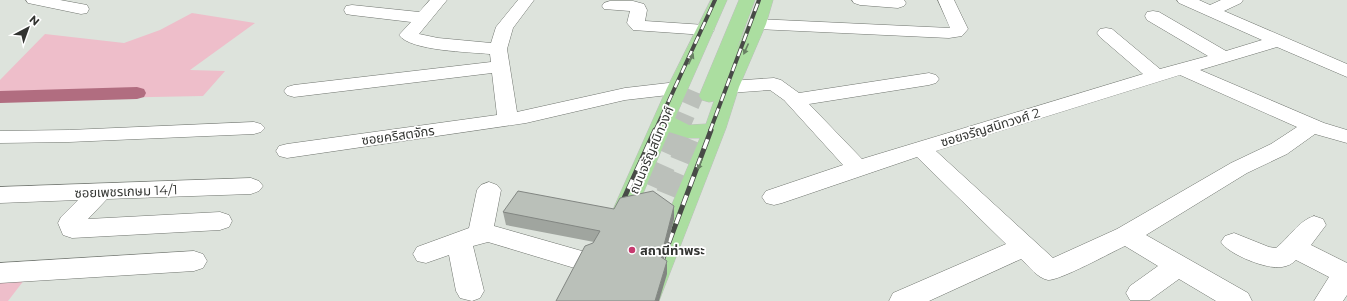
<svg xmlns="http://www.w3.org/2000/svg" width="1347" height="301" font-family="Montserrat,'Noto Sans Thai',sans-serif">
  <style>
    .green { fill: #eebeca }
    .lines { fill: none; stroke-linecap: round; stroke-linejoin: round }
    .canal { fill: #b16d80; fill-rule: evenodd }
    .major-tunnel-far1 { stroke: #bbc0ba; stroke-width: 18; stroke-dasharray: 18 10; stroke-linecap: butt }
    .major-tunnel { stroke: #bbc0ba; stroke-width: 24; stroke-dasharray: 24 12; stroke-linecap: butt }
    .minor-casing { stroke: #70756f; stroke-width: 1 }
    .major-casing { stroke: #bdbebd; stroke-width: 1 }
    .minor { fill: #fff; fill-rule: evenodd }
    .major { fill: #abdea0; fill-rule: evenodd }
    .rail-far1-casing { stroke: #484b47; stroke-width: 4 }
    .rail-casing { stroke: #484b47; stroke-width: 5 }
    .rail-far1 { stroke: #fff; stroke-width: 2.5; stroke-dasharray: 8; stroke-linecap: butt }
    .rail { stroke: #fff; stroke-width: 3.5; stroke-dasharray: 10; stroke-linecap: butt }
    .wall { fill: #a0a59f }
    .shaded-wall { fill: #828682 }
    .building { fill: #bac0b9; stroke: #828682 }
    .oneway { fill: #688063 }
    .poi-dot { fill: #c63a6f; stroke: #fff; stroke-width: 1.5 }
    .labels { text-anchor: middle; stroke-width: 3.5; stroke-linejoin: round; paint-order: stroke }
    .street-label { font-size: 13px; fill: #323431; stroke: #fff }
    .poi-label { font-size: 13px; font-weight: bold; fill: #323431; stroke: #fff; text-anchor: start }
  </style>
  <rect width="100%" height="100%" fill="#dde3dc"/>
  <g class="green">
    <polygon points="192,13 255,23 190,70 225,71 203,96 0,100 0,80 45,34 124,43 160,30"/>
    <polygon points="28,275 8,301 0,301 0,277"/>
  </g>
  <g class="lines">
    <polygon class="canal" points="137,87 144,89 146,93 144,97 137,99 0,103 0,91"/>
    <polyline class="major-tunnel-far1" points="679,131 696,92"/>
    <g class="major-tunnel">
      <polyline points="639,220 679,130"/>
      <polyline points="654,228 693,134"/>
    </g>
    <g class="minor-casing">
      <g id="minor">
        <polygon points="26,0 60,0 87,5 89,9 87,13 81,14 28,3"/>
        <path d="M430,0H447L419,34L438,38L491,43L496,27L518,0H534L513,28L507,49L517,112L625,88L677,82L684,84L687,88L684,92L677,94L625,100L526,123L287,158L279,156L276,151L279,146L287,144L497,115L492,73L294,97L287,95L284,91L287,87L294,85L491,62L490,54C470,52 410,51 399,35L411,22L352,15L346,14L344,10L346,6L352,5L419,12Z"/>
        <polygon points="852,0 904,0 906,3 904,6 898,8 860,5 854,3"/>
        <polygon points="938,0 954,0 968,29 962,36 949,38 757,29 751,28 748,24 751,20 757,19 950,28"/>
        <path d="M1177,0H1199L1210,5L1221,0H1243L1241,3L1224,11L1347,64V77L1277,47L1200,70L1324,123L1347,130V143L1315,134L1287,154L1247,173L1146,235L1248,293L1252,301H1216L1179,279L1150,300H1130L1126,293L1130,286L1158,266L1125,246C1112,252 1059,281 1048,280C1037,278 1029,266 1021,259L929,301H889L893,293L1006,244L917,157L782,203L774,205L766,203L762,197L766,191L843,165L784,100L770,90L729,93L722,91L719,87L722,83L729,81L774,78L781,80L799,93L929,73L936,75L939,79L936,83L929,85L809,104L862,159L1143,74L1100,37L1097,33L1100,29L1106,28L1112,29L1160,69L1208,56L1147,20L1145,16L1147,12L1153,11L1159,12L1226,51L1262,40L1179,3ZM1180,75L1297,127L1271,144L1231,163L1117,229L1053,258L936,151Z"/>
        <polygon points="610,1 633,1 644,4 647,10 645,21 705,25 711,26 714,30 711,34 705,35 633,30 627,23 630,11 604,9 602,6 604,3"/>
        <polygon points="254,122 261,124 265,128 261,132 254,134 69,142 0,143 0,131 69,130"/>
        <polygon points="251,178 259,181 263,186 259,191 251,194 107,199 88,219 220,212 229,215 232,221 229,227 220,230 72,238 63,235 58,223 61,217 78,200 0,203 0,187"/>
        <polygon points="489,182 497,185 501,190 494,226 610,259 614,266 610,273 601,276 488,242 473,246 484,291 480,298 472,301 460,298 456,291 449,255 426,263 417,261 413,254 417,247 469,228 477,190 481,185"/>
        <path d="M1314,216L1323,219L1326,225L1311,245L1347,263V295L1343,301H1314L1329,277L1296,260C1292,264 1288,266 1282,267C1267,270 1228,254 1221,242L1225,236L1234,233L1269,247L1276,248C1289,238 1298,221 1314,216Z"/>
        <polygon points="194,251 203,254 207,261 203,268 194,271 0,283 0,263"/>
      </g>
    </g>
    <g class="major-casing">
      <polygon id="major" points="711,0 727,0 675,118 689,125 706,124 714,101 709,102 702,100 699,96 739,0 755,0 736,51 748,24 757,0 773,0 766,24 739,87 726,128 659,301 631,301 700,138 688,138 669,132 628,229 619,232 610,229 607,223 667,88"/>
    </g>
    <use href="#minor" class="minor"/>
    <use href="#major" class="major"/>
    <g class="rail-far1-casing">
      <g id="rail-far1">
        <polyline points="655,131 715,0"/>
        <polyline points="710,131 759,0"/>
      </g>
    </g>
    <g class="rail-casing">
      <g id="rail">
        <polyline points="620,207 655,130"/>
        <polyline points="662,261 711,130"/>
      </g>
    </g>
    <use href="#rail-far1" class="rail-far1"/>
    <use href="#rail" class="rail"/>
  </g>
  <polygon class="wall" points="614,209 674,219 664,259 667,274 593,243 594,242 506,225 503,212"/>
  <g class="shaded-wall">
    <polygon points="674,206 674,219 661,270 661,257"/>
    <polygon points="667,261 667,274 659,301 655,301"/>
  </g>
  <polygon class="building" points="518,191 614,209 620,198 653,191 674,206 661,257 667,261 655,301 556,301 585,246 593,243 600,231 503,212"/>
  <defs><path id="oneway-solid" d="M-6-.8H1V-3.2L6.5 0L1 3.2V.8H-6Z"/></defs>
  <g class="oneway">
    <use href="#oneway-solid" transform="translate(746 49) rotate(114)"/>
    <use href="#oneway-solid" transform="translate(691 59) rotate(-65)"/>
    <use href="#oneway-solid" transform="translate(700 164) rotate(112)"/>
  </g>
  <circle class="poi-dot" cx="632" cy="250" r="4"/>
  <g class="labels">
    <g class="street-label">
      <text transform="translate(990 127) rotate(-17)" y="5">ซอยจรัญสนิทวงศ์ 2</text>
      <text transform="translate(398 135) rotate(-8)" y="5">ซอยคริสตจักร</text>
      <text transform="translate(651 150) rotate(-67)" y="5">ถนนจรัญสนิทวงศ์</text>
      <text transform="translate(126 191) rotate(-2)" y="5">ซอยเพชรเกษม 14/1</text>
    </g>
    <g class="poi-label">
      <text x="640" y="255">สถานีท่าพระ</text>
    </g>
  </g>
  <g transform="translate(28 28) rotate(41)" stroke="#ffffff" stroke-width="3" paint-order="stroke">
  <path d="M0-3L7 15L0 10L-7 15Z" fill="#323431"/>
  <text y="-6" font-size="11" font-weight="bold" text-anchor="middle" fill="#323431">N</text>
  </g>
</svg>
